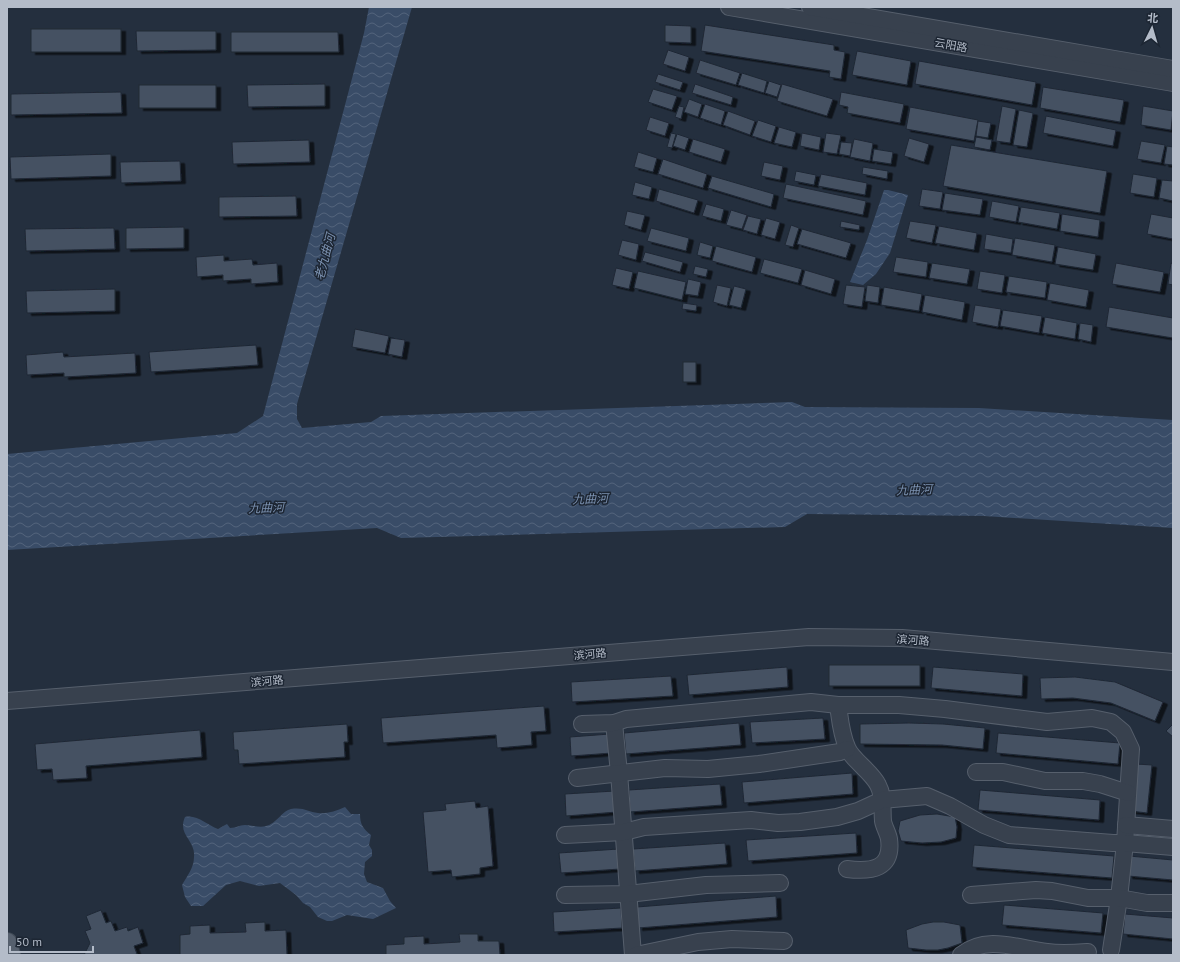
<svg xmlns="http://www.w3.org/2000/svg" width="1180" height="962" font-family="'PT Sans','Noto Sans SC',sans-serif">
	<defs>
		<pattern id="water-waves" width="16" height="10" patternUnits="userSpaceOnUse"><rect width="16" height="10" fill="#394c67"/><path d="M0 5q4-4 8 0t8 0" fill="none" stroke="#53647b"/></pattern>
		<filter id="shadow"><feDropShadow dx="4.5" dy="2.5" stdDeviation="0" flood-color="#0009"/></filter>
	</defs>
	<rect width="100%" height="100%" fill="#242f3e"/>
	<g fill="url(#water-waves)">
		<polygon points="369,7 412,7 297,404 297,419 302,428 371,422 381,416 792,402 805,407 979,408 1173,420 1173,528 984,516 807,514 785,527 401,538 377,528 7,550 7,454 237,433 263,416 364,33"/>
		<polygon points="884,190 888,190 908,195 890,253 876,274 863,285 850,282 867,240"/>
		<path d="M345 807 351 814H360C360 824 363 829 371 835L369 845 372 850V856L365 862 364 874 367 882 383 888 390 901 396 908 373 919 347 915 332 921H327L318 917 310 907 303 903 296 895 280 883 259 886 240 881 226 885 203 906H191L185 897 182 885C187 876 194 868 194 857 196 840 177 835 185 817 197 814 207 825 218 829L227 824 230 828C237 828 239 825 245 825 252 825 259 828 266 826 276 824 283 810 291 809 304 807 308 812 318 813 327 814 336 811 345 807Z"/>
	</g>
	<g fill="#455162" stroke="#1f2835" filter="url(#shadow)">
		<polygon points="665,25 691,26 691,43 665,42"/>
		<polygon points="705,25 834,45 834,50 845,52 841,79 829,77 830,71 701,51"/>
		<rect x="31" y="29" width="90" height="23"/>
		<polygon points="136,31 216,31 216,50 137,51"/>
		<polygon points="231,32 338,32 339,52 231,52"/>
		<polygon points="668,50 689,57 685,71 663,64"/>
		<polygon points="857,51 911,61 907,85 852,75"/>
		<polygon points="700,60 740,73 736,85 696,73"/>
		<polygon points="919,61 1036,82 1032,105 915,84"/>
		<polygon points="742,73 767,81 764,93 738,85"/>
		<polygon points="658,74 683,82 680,90 655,82"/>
		<polygon points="769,81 781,85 777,97 765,93"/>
		<polygon points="325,84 325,106 248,107 247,85"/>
		<polygon points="695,84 733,97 731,105 692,93"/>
		<polygon points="782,84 833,99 827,116 777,101"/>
		<rect x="139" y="85" width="77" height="23"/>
		<polygon points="1043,87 1124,100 1120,122 1040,108"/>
		<polygon points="653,89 677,96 672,110 648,102"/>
		<polygon points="121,92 122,113 11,115 11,94"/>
		<polygon points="841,92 904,104 900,123 847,113 848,107 839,105"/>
		<polygon points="689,99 702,104 698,117 684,112"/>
		<polygon points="705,104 725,111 721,125 700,118"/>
		<polygon points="679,106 684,107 681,119 675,117"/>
		<polygon points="1002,106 1016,109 1010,143 996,141"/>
		<polygon points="1143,106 1173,111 1171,130 1141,125"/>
		<polygon points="910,107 978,120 974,141 906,129"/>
		<polygon points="1019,110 1033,113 1027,147 1013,145"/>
		<polygon points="728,111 755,121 750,135 723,125"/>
		<polygon points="1046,116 1116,130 1113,146 1043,133"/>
		<polygon points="650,117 669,123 665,136 646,130"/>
		<polygon points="758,120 776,126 771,142 752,136"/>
		<polygon points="978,121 991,123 988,138 976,136"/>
		<polygon points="779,127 796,132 792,147 774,143"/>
		<polygon points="671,133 676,134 672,148 667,147"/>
		<polygon points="802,133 821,137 819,150 800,146"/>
		<polygon points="826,133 841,135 837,154 823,152"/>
		<polygon points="677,134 689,138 685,150 673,146"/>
		<polygon points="976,137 992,140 990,150 974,147"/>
		<polygon points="909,138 929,144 924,162 904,156"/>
		<polygon points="693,139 725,149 721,162 689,152"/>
		<polygon points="854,139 873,143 870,161 850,157"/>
		<polygon points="309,140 310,162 233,164 232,142"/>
		<polygon points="1141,141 1165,145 1161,163 1137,159"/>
		<polygon points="841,142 852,143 850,156 839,154"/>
		<polygon points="951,145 1107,171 1100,213 943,186"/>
		<polygon points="1167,146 1173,147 1173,165 1164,164"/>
		<polygon points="874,149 893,152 891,164 872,161"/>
		<polygon points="638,152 657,158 653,172 634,167"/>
		<polygon points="111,154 111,176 11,179 10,157"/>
		<polygon points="663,159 707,174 703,188 658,174"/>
		<polygon points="180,161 181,181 121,183 120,162"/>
		<polygon points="764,162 783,166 780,180 761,176"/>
		<polygon points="863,167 888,171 887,179 862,174"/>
		<polygon points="796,171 816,175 814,185 794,181"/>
		<polygon points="821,174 867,183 865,195 818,186"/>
		<polygon points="1133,174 1157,178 1154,197 1130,193"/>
		<polygon points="712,176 774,194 771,207 708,188"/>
		<polygon points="1162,180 1173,181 1173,201 1159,198"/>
		<polygon points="635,182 652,187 649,199 632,195"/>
		<polygon points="786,184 866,201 863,215 783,198"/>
		<polygon points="659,189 698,200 694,213 656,201"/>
		<polygon points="922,189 943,192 940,209 919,206"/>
		<polygon points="945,193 983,199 980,215 942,210"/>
		<polygon points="296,196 297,216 219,217 219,197"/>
		<polygon points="992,201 1019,206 1016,222 989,217"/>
		<polygon points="706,204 724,209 721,221 702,216"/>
		<polygon points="1021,207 1060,213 1057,229 1018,222"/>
		<polygon points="731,210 747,215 742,229 726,225"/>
		<polygon points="627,211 645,215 641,230 624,225"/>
		<polygon points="1062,214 1100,220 1098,237 1060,231"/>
		<polygon points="1151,214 1173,218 1173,239 1147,234"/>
		<polygon points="748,216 761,219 757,234 743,230"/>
		<polygon points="766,218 780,222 775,239 761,235"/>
		<polygon points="841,221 860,225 859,230 840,227"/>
		<polygon points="910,221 936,225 932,243 906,238"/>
		<polygon points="791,225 799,228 793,247 785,245"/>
		<polygon points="939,226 977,233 974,250 935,243"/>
		<polygon points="184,227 184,248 126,249 126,228"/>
		<polygon points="114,228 115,249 26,251 25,229"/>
		<polygon points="651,228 689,238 686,251 647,241"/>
		<polygon points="802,229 851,243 846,258 797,244"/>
		<polygon points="986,234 1013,239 1011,253 984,249"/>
		<polygon points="1015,238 1055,245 1052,262 1012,255"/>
		<polygon points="622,240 639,244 636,260 618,255"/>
		<polygon points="700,242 713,246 710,258 697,255"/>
		<polygon points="716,246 756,257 752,272 712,261"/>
		<polygon points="1058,247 1096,254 1093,270 1055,264"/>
		<polygon points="645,252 683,262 680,272 642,261"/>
		<polygon points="224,255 224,261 252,259 253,265 277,263 278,282 251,284 251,279 223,281 223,275 197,277 196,257"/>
		<polygon points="896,257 928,262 926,277 893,272"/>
		<polygon points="764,259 802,269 798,283 760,273"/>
		<polygon points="932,263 970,269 967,284 929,278"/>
		<polygon points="1116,263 1164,272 1160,292 1112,284"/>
		<polygon points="1171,263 1173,264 1173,285 1168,284"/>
		<polygon points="695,266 708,269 706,277 693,274"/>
		<polygon points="616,268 633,272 629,289 612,285"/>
		<polygon points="805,270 835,279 831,294 801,285"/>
		<polygon points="638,271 686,282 682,300 634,288"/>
		<polygon points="980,271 1005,275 1002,293 977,289"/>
		<polygon points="1009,276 1047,282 1045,298 1006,292"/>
		<polygon points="688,279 701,282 698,296 685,294"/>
		<polygon points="1050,283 1089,290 1086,307 1047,300"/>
		<polygon points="717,285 731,288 727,306 713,302"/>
		<polygon points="846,285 865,287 862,307 843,304"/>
		<polygon points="867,285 880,287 878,303 865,301"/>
		<polygon points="734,286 746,289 741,308 729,305"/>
		<polygon points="884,287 922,294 919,311 881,305"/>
		<polygon points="115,289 115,311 27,313 26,291"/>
		<polygon points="925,295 965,302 962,320 922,312"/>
		<polygon points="683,303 697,305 696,311 682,309"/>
		<polygon points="975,305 1001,309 998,327 972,322"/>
		<polygon points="1109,307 1173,318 1173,338 1106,327"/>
		<polygon points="1003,310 1042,316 1039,333 1000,326"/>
		<polygon points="1045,317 1077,323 1075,339 1042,333"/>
		<polygon points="1080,323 1093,325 1091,342 1078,339"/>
		<polygon points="355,329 389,336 385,353 352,347"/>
		<polygon points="391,338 405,340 402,357 388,354"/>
		<polygon points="256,345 258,365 151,372 149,352"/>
		<polygon points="63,352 64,357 135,353 136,373 64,377 64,373 27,375 26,355"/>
		<rect x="683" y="362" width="13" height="20"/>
		<rect x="829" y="665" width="91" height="21"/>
		<polygon points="787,667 788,687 689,695 687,675"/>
		<polygon points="933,667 1023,674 1022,696 931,688"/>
		<polygon points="671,676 673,696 572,702 571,682"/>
		<polygon points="1075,677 1115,682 1163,702 1155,721 1111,703 1073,698 1041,699 1040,678"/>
		<polygon points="544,706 546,731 531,732 532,745 497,748 496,735 383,743 381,718"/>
		<polygon points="823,718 825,739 752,743 750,722"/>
		<polygon points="739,723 741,745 626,754 624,733"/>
		<polygon points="909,723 943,724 985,728 983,749 942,745 860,744 860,724"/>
		<polygon points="347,724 348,742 344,742 345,757 239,764 238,750 234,750 233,732"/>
		<polygon points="1173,724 1173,737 1166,731"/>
		<polygon points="200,730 202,757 86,766 87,778 53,780 52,769 37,770 35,744"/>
		<polygon points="998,733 1120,743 1118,764 996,753"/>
		<polygon points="610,734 612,753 571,756 570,737"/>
		<polygon points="1136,764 1152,765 1147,813 1131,811"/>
		<polygon points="852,773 853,794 744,803 742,782"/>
		<polygon points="720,784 722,805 630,812 629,790"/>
		<polygon points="980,790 1100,800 1099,820 978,810"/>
		<polygon points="615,791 617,812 566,816 565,794"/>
		<polygon points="475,801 476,808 488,806 493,866 480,868 480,874 452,877 451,870 428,872 423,812 446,810 445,804"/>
		<polygon points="937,814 955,817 957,827 956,838 941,842 922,843 901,841 898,831 900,821 920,815"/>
		<polygon points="856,833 857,853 748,861 746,840"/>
		<polygon points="725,843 727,864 635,871 633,849"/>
		<polygon points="974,845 1114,856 1112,878 972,867"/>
		<polygon points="619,849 620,869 561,873 559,853"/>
		<polygon points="1129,856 1173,860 1173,880 1128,876"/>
		<polygon points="776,896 777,917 638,928 637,907"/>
		<polygon points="1004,905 1103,913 1101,933 1002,925"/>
		<polygon points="621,908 622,928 554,932 553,912"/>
		<polygon points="101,910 106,923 111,921 115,931 127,927 128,931 138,927 143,943 134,946 137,954 133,955 84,955 90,943 85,931 91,929 86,916"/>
		<polygon points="1125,914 1173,918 1173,939 1123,934"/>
		<polygon points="265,922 265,931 286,930 287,955 180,955 180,935 190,934 190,926 210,925 210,933 246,932 245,923"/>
		<polygon points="933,922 944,922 960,925 962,943 948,948 938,950 926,950 908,948 906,930 922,924"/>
		<polygon points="459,934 478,934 478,941 499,941 500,955 386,955 386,945 404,944 404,937 424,936 424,944 460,942"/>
	</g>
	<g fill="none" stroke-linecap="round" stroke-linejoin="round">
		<defs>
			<g id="minor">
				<polyline points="729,7 1173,83"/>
				<polyline points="810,7 1173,69"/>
				<polyline points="7,701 809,637 902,638 1173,662"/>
				<path d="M838 705C840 719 841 734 847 747 851 759 872 772 878 785 884 796 882 809 883 821 884 827 888 833 889 839 893 869 872 872 847 869"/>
				<polyline points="614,723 619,773 633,955"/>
				<polyline points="582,724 614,723 626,719 811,702 838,705 899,705 945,709 1047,722 1092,718 1111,722 1123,732 1131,749 1125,843 1119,898 1111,950"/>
				<polyline points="976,772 1003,772 1045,781 1083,781 1100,784 1128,793"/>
				<polyline points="577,778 665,768 708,769 759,764 840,752 847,749"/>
				<polyline points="1126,825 1173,829"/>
				<polyline points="565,835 624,832 644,827 751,820 778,823 800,822 837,817 858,811 882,800 927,796 950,806 984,825 1009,835 1113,843 1125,843 1173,847"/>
				<polyline points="565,895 628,894 706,885 780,883"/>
				<polyline points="971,895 1036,890 1052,891 1088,898 1119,898 1147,903 1173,903"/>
				<polyline points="636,955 698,942 732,939 784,941"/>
				<path d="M961 955C987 934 1019 949 1047 952 1061 954 1074 953 1088 952"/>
			</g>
			<polyline id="major" points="7,943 10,955"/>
		</defs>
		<use href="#minor" stroke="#565f6c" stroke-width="18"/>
		<use href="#major" stroke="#414a57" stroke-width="22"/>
		<use href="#minor" stroke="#38414e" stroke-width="16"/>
		<use href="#major" stroke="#56606e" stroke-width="20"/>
	</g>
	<g text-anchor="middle" stroke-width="3" stroke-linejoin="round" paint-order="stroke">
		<g font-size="11" fill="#b4bcc9" stroke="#1d2633">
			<text transform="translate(951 45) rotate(10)" y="4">云阳路</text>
			<text transform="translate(913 640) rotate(4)" y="4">滨河路</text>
			<text transform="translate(590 654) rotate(-5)" y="4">滨河路</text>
			<text transform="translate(267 681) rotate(-5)" y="4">滨河路</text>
		</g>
		<g font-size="12" font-style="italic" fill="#7c92b1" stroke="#1d2633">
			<text transform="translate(325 257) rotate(-75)" y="4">老九曲河</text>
			<text transform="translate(914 490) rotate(-2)" y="4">九曲河</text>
			<text transform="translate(590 499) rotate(-2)" y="4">九曲河</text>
			<text transform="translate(266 508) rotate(-2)" y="4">九曲河</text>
		</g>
	</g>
	<rect width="1180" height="962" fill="none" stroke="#b4bcc9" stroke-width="16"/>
	<g transform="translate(1152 28) rotate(5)" stroke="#1d2633" stroke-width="3" paint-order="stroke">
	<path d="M0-3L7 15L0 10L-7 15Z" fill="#b4bcc9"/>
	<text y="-6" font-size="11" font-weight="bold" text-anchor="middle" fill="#b4bcc9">北</text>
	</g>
	<path d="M10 946v6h83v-6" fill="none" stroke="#b4bcc9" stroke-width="2"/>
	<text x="16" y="946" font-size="12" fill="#b4bcc9" stroke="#1d2633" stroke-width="3" paint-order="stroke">50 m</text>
</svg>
